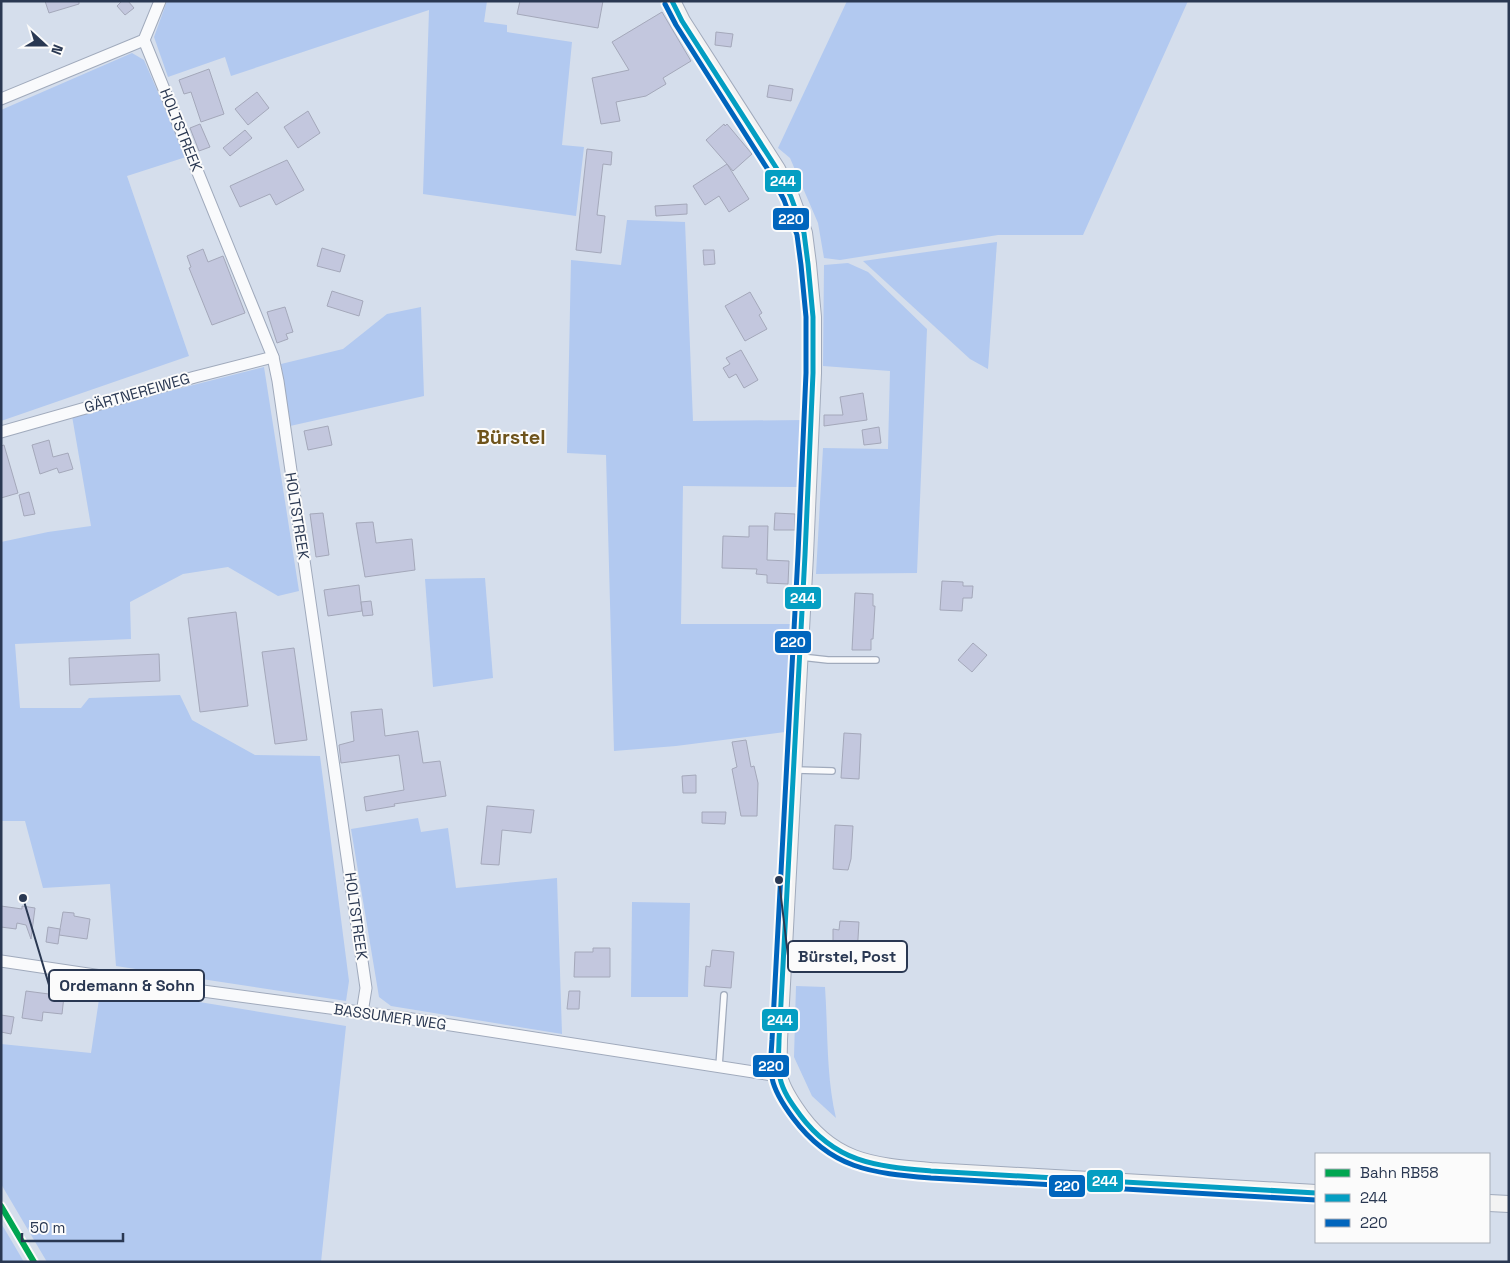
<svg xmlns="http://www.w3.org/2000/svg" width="1510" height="1263" font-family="'Space Grotesk',sans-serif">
	<rect width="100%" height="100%" fill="#d5deec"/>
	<g fill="#b2c9f0">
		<polygon points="167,1 487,1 484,22 507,25 507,32 572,42 562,145 584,147 576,216 423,194 429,10 231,76 225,57 168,77 154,37"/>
		<polygon points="847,1 1188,1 1083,235 998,235 840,260 824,258 818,223 790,158 778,148"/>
		<polygon points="132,53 144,60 186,157 127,176 189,356 1,421 1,110"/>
		<polygon points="627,220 685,222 693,421 805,420 799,487 683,486 681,624 790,624 785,732 676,746 614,751 606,455 567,453 571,260 621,265"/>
		<polygon points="997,242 988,369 970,359 863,261"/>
		<polygon points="848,263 868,272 927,329 917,573 816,574 823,448 888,449 890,371 823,366 824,265"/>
		<polygon points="421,307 424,396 290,426 281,364 343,349 387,314"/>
		<polygon points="264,367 299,591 278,596 228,567 183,574 130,602 131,639 15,644 20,708 81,708 89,698 180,695 192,720 255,755 320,756 349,981 346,1001 116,966 110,884 43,888 25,821 1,821 1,542 48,532 91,526 72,416"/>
		<polygon points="485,578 493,678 433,687 425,579"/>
		<polygon points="418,818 421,832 448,828 456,888 557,878 562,1034 391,1006 379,997 351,829"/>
		<polygon points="632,902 690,903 688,997 631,997"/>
		<polygon points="101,986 346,1026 321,1262 47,1262 1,1184 1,1044 91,1053"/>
		<path d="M796 986 825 987C828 1030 826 1076 836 1118L812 1096 794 1057Z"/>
		<polygon points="1,1223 24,1262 1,1262"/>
	</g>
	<g fill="#c3c7de" stroke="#a4a8ba">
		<polygon points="45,1 79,1 79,4 49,13"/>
		<polygon points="122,1 128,1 134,8 125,15 117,6"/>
		<polygon points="520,1 603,1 598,28 517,14"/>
		<polygon points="662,12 691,61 663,78 666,84 646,96 616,102 620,121 601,124 592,78 629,70 612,42"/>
		<polygon points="716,32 733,34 731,47 715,45"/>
		<polygon points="209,69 224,114 201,122 191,92 184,94 179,80"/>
		<polygon points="769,85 793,89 791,101 767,97"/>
		<polygon points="257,92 269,108 248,125 235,109"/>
		<polygon points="308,111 320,133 298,148 284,127"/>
		<polygon points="200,124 210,147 199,151 190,128"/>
		<polygon points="724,124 725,126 727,124 752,154 733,171 727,164 749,199 729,212 719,196 705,205 693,186 727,164 706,140"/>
		<polygon points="245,130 252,138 230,156 223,148"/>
		<polygon points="587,149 612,152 611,165 603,164 597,215 605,216 601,253 576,250"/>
		<polygon points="287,160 304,190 276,205 270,194 240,207 230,186"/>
		<polygon points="687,204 687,214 656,216 655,206"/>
		<polygon points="322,248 345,255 340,272 317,266"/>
		<polygon points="203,249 208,262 223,256 245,313 212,325 189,268 191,267 187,256"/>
		<polygon points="703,250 714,250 715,264 704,265"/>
		<polygon points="332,291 363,301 359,316 327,306"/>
		<polygon points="750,292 762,313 759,315 767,329 745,341 725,306"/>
		<polygon points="285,307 293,332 286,334 288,339 277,343 267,312"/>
		<polygon points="741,350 758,380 744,388 736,374 729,378 723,368 730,364 726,358"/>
		<polygon points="863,393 867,420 824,426 824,415 843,415 840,397"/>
		<polygon points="328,426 332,445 308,450 304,431"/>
		<polygon points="879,427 881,443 864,445 862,430"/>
		<polygon points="49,440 53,457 68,453 73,469 59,473 57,468 40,474 32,445"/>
		<polygon points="4,445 18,493 1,498 1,446"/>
		<polygon points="29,492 35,514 24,516 19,495"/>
		<polygon points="323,513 329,555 316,557 310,514"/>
		<polygon points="775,513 795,514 795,530 774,530"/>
		<polygon points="373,522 376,543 412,539 415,570 365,577 356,523"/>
		<polygon points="749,526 768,526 767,560 789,561 788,584 767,583 767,575 756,574 757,569 722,568 723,536 749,537"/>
		<polygon points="942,581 963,582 963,586 973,586 972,598 963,598 962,611 940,610"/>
		<polygon points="359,585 362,611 328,616 324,590"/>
		<polygon points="855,593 873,594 873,606 875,606 873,639 871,639 871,650 852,650"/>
		<polygon points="371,601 373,615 363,616 361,602"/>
		<polygon points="236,612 248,706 200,712 188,618"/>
		<polygon points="973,643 987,655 972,672 958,660"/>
		<polygon points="294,648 307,740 275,744 262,652"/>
		<polygon points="159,654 160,681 70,685 69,658"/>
		<polygon points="382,709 385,736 418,731 423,763 440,761 446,796 394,804 395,806 366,811 364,797 404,790 399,755 341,763 339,745 354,741 351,712"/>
		<polygon points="844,733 861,734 859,779 841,778"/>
		<polygon points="746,740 751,767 754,766 758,783 757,816 741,816 732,769 737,767 732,742"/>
		<polygon points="696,775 696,793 683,793 682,776"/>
		<polygon points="487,806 534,810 531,833 502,830 499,865 481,864"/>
		<polygon points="702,812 726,812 725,824 702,823"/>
		<polygon points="835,825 853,826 851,859 848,870 833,869"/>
		<polygon points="1,906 22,909 22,906 35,908 31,939 26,925 17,923 16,929 1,927"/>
		<polygon points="63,912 74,913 74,916 90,919 87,939 59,935"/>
		<polygon points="840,921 859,922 857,955 838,954 838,946 833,945 833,929 839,930"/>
		<polygon points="48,927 60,929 58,944 46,942"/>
		<polygon points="593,948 610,948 610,977 574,977 575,952 593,952"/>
		<polygon points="712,950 734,952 731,988 704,986 706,966 710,967"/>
		<polygon points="26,991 64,996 62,1014 43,1012 42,1021 22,1018"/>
		<polygon points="569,991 580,991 579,1009 567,1009"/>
		<polygon points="1,1015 14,1017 11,1034 1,1032"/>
	</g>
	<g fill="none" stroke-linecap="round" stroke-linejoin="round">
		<defs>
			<g id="lane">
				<polyline points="801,657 828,660 876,660"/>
				<polyline points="796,770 832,771"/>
				<polyline points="719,1066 724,995"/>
			</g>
			<g id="street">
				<polyline points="144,40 273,357 278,381 366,988 362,1013"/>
				<polyline points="1,99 144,40 160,1"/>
				<polyline points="1,432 195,377 273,357"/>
				<polyline points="1,961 195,990 412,1019 779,1076"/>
			</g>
			<g id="secondary">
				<path d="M672 1 682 21 777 169 791 197 804 233 808 264 813 317V373L805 555 779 1040C779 1051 778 1063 779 1074 780 1085 789 1099 795 1108 831 1163 871 1166 931 1171L1316 1193"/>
				<polyline points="1489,1203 1509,1204"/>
			</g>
		</defs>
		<use href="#lane" stroke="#a0aabc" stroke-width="8"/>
		<use href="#street" stroke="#a0aabc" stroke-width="13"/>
		<use href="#secondary" stroke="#a0aabc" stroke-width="18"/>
		<use href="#lane" stroke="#f9fafc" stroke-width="5.5"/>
		<use href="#street" stroke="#f9fafc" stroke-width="11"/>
		<use href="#secondary" stroke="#f3f3f3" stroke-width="16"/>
		<defs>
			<path id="bus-1" d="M672 1 682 21 777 169 791 197 804 233 808 264 813 317V373L805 555 779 1040C779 1052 777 1066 780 1078 783 1092 792 1104 800 1115 836 1163 875 1166 931 1171L1316 1193"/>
			<path id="bus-2" d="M665 4 676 25 770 173 784 200 797 235 801 265 806 317V373L798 555 772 1040C771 1052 770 1066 772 1078 775 1093 784 1106 793 1118 831 1169 871 1173 931 1178L1316 1200"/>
		</defs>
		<use href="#bus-1" stroke="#fbfbfb" stroke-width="9"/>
		<use href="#bus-2" stroke="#fbfbfb" stroke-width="9"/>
		<use href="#bus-1" stroke="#049ec2" stroke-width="5"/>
		<use href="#bus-2" stroke="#0065bd" stroke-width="5"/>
		<defs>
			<polyline id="rail-1" points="1,1206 34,1262"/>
		</defs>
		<use href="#rail-1" stroke="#fbfbfb" stroke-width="10"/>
		<use href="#rail-1" stroke="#00a651" stroke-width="6"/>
	</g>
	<g text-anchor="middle" stroke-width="4" stroke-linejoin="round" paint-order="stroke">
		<g font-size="15" fill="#2a3852" stroke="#fbfbfb">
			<text transform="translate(181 130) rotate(68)" y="5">HOLTSTREEK</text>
			<text transform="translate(137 393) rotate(-16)" y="5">GÄRTNEREIWEG</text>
			<text transform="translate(297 516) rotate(81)" y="5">HOLTSTREEK</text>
			<text transform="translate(356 916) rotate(82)" y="5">HOLTSTREEK</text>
			<text transform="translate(390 1017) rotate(8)" y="5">BASSUMER WEG</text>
		</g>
		<g font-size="20" font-weight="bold" fill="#6e531b" stroke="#fbfbfb">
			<text x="511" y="444">Bürstel</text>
		</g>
	</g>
	<path fill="none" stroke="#2a3852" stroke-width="2" d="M779 880L788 956M23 898L49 985"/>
	<g fill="#2a3852" stroke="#fbfbfb" stroke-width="2">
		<circle cx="779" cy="880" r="5"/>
		<circle cx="23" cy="898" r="5"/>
	</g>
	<g fill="#fbfbfb" stroke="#2a3852" stroke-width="2">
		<rect x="788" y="941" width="119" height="31" rx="5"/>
		<rect x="49" y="970" width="155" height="31" rx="5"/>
	</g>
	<g font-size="16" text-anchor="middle" font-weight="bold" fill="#2a3852">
		<text x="847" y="962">Bürstel, Post</text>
		<text x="127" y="991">Ordemann &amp; Sohn</text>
	</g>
	<g stroke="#fbfbfb" stroke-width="2">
		<rect x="764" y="169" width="38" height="24" rx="5" fill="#049ec2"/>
		<rect x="772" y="207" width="38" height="24" rx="5" fill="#0065bd"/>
		<rect x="784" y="586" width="38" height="24" rx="5" fill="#049ec2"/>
		<rect x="774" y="630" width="38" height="24" rx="5" fill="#0065bd"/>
		<rect x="761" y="1008" width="38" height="24" rx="5" fill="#049ec2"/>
		<rect x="752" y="1054" width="38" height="24" rx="5" fill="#0065bd"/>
		<rect x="1086" y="1169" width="38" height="24" rx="5" fill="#049ec2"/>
		<rect x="1048" y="1174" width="38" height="24" rx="5" fill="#0065bd"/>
	</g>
	<g font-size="14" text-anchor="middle" font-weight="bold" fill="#fff">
		<text x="783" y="186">244</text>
		<text x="791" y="224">220</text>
		<text x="803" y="603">244</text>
		<text x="793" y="647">220</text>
		<text x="780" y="1025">244</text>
		<text x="771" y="1071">220</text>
		<text x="1105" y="1186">244</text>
		<text x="1067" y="1191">220</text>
	</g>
	<rect width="1510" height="1263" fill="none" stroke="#2a3852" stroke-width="5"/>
	<rect x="1315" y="1153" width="175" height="90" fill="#fbfbfb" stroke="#a7adb7"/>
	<rect x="1325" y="1169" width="25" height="8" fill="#00a651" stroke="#a7adb7"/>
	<text x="1360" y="1178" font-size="15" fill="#2a3852">Bahn RB58</text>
	<rect x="1325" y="1194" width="25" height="8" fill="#049ec2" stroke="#a7adb7"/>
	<text x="1360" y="1203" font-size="15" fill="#2a3852">244</text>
	<rect x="1325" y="1219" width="25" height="8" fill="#0065bd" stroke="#a7adb7"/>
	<text x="1360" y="1228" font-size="15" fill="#2a3852">220</text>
	<g transform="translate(45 45) rotate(111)" stroke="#fbfbfb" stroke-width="4" paint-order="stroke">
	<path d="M0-4L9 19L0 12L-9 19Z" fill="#2a3852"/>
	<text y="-8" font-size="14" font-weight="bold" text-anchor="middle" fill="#2a3852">N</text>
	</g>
	<path d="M22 1233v8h101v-8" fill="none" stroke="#2a3852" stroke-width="2.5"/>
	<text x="30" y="1233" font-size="15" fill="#2a3852" stroke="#fbfbfb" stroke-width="4" paint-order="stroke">50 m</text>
</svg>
